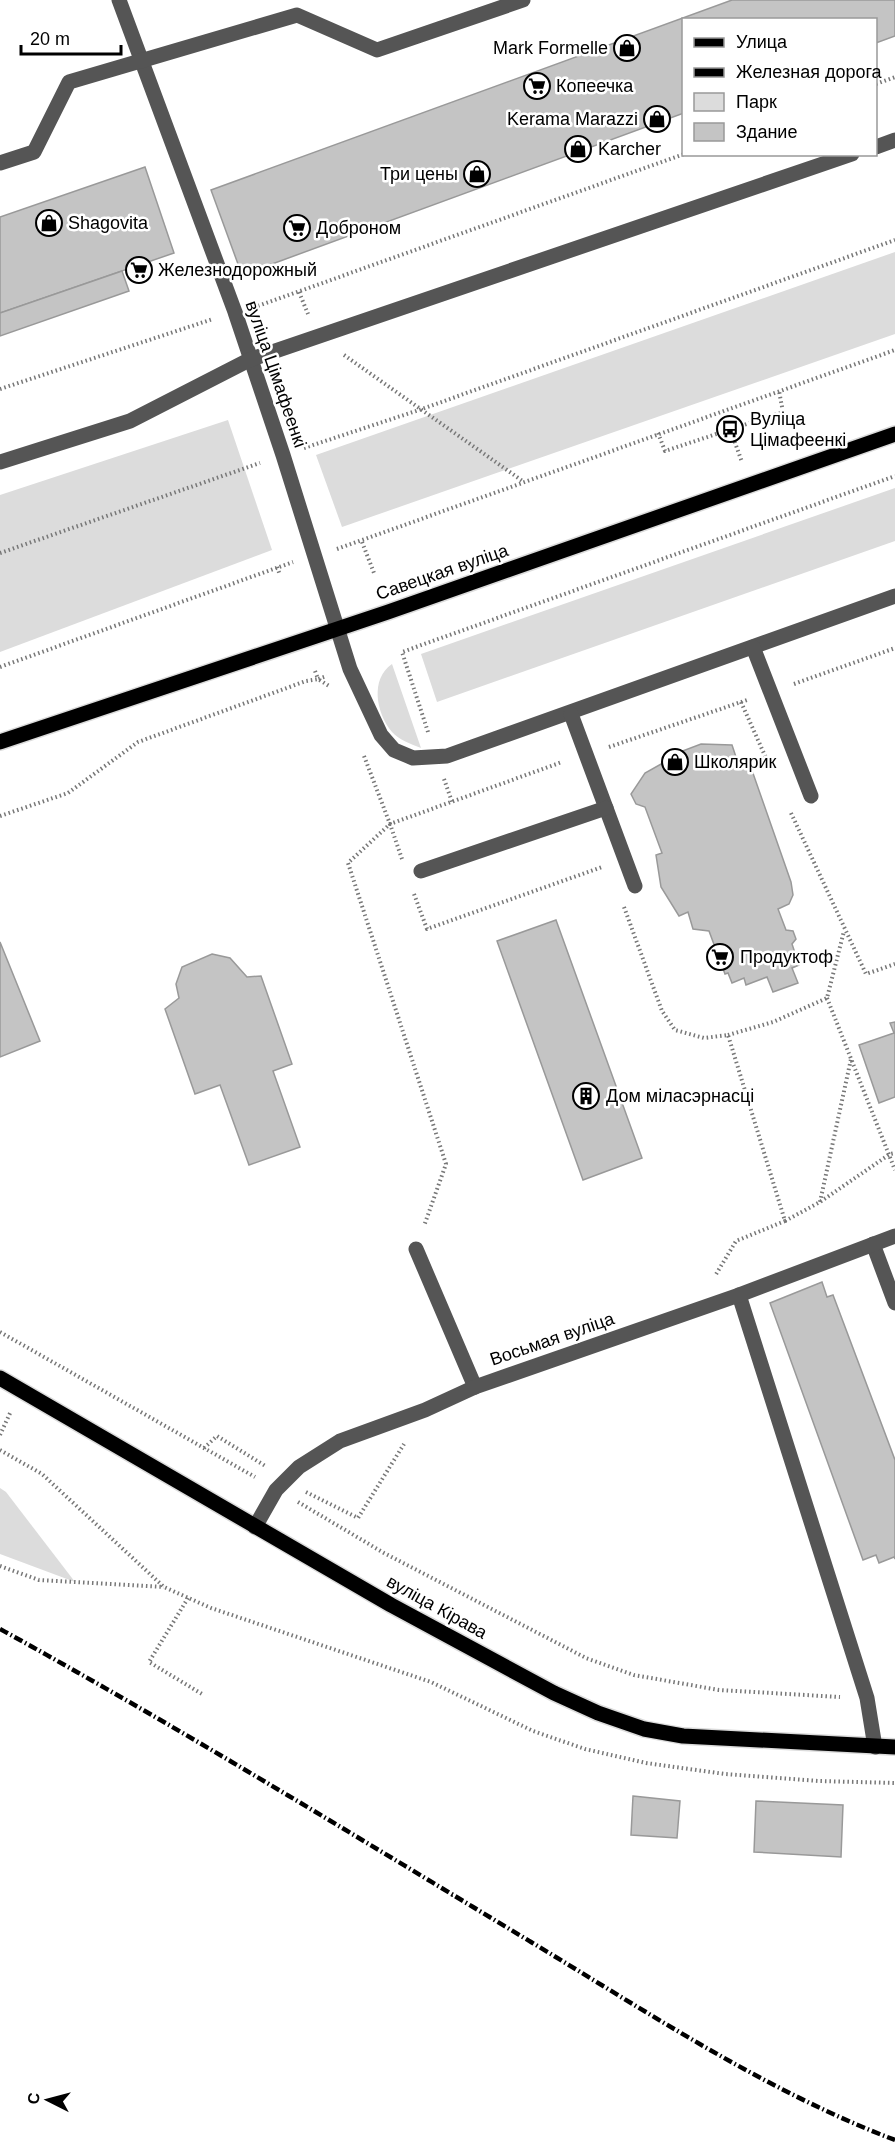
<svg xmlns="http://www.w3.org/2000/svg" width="895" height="2148" font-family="Helvetica,sans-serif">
	<rect width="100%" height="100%" fill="#fff"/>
	<g fill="#dcdcdc">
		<polygon points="895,252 895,334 342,527 316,455"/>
		<polygon points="228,420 272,550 0,652 0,495"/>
		<polygon points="895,488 895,541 437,702 421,654"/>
		<path d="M392 664 421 748C411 744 399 740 392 732 376 713 370 679 392 664Z"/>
		<polygon points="0,1488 6,1492 75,1582 0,1554"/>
	</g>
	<g fill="#c4c4c4" stroke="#999" stroke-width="1.5">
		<polygon points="732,0 895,0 895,36 876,43 876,20 684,20 684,113 242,275 211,190"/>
		<polygon points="145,167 174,253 0,313 0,217"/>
		<polygon points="122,271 129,291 0,336 0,313"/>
		<polygon points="701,744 732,745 738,763 748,759 791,882 793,895 789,904 778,909 786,930 793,931 796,939 792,944 799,965 792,968 798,983 773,992 767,977 746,985 744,978 732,983 728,973 725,974 709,931 693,929 688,912 679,916 661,887 656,855 662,853 645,807 636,804 631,794 645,773 663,763 664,758"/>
		<polygon points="556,920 642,1158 583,1180 497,941"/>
		<polygon points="0,942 40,1041 0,1057"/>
		<polygon points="212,954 230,958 247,977 261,976 292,1064 273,1071 300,1147 249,1165 220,1085 195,1094 165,1009 179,998 176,984 182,967"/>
		<polygon points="895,1022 895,1097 879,1103 859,1045 894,1033 890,1023"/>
		<polygon points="822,1282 827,1297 833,1295 895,1460 895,1559 894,1557 879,1563 876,1555 863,1560 770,1303"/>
		<polygon points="633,1796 680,1801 677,1838 631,1835"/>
		<polygon points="756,1801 843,1805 841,1857 754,1852"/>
	</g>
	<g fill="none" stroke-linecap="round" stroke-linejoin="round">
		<defs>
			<g id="major">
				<polyline points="0,742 388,612 895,434"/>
				<polyline points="0,1378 391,1605 554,1693 598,1713 644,1729 683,1736 895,1747"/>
			</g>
		</defs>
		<use href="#major" stroke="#dbdbdb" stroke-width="18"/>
		<g stroke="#777" stroke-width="4" stroke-dasharray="1.5 3" stroke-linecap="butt">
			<polyline points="876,84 895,77"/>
			<polyline points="299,292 308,314"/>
			<polyline points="258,306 684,154"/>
			<polyline points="344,355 524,482"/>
			<polyline points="0,389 213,319"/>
			<polyline points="730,429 742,462"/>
			<polyline points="658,433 665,451 783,412 779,391"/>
			<polyline points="304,448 419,410 895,240"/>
			<polyline points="362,542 374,573"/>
			<polyline points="337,549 895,350"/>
			<polyline points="0,553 260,463"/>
			<polyline points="277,567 280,575"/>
			<polyline points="0,667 293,562"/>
			<polyline points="315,671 318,679 327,676"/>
			<polyline points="794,684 895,648"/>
			<polyline points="741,702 770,767"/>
			<polyline points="428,732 402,652 895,476"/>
			<polyline points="609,747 747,700"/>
			<polyline points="364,756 390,824 562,762"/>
			<polyline points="444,779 452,802"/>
			<polyline points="791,813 866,974 895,964"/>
			<polyline points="0,816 68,793 138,742 306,681 318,679 329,686"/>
			<polyline points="402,859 390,824 348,863 446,1164 424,1226"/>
			<polyline points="414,894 427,929 602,867"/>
			<polyline points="624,907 662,1011 675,1030 704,1038 728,1035 785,1221 736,1241 715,1276"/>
			<polyline points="827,998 895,1170"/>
			<polyline points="728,1035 773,1022 827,998 844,931"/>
			<polyline points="820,1202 851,1059"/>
			<polyline points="785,1221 820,1202 890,1154 895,1153"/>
			<polyline points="0,1332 255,1477"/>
			<polyline points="0,1435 11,1411"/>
			<polyline points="204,1448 217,1436 267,1467"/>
			<polyline points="0,1450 42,1474 164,1587 211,1608 431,1682 533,1731 585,1749 646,1763 725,1774 819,1781 895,1783"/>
			<polyline points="306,1492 358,1518 404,1444"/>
			<polyline points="298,1502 384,1553 586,1658 634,1675 719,1690 840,1697"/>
			<polyline points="0,1566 39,1580 164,1587"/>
			<polyline points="188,1598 149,1662 202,1694"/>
		</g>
		<g stroke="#555" stroke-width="15">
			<polyline points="119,0 235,312 283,455 350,669 381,735 394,750 413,758 447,756 895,596"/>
			<polyline points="876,147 895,140"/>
			<polyline points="0,163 34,152 69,82 297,15 377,50 523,0"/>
			<polyline points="0,462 130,421 249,360 852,154"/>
			<polyline points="753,647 811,796"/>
			<polyline points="571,714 635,886"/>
			<polyline points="421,871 606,808"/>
			<polyline points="873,1244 895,1303"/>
			<polyline points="416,1249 475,1387"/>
			<polyline points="739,1295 867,1698 875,1747"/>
			<polyline points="255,1527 276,1490 299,1467 340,1441 425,1410 475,1387 739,1295 895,1236"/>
		</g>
		<use href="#major" stroke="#000" stroke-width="15"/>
		<path stroke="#000" stroke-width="4.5" stroke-dasharray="9 3 1.5 3" stroke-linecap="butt" d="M0 1629C180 1728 355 1836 531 1942 649 2013 766 2091 895 2140"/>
	</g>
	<defs>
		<symbol id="shop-ring" viewBox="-11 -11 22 22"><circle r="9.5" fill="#fff" stroke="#000" stroke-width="1.5"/><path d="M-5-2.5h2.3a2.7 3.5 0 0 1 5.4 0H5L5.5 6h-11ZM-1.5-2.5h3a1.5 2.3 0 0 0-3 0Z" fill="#000"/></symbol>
		<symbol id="supermarket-ring" viewBox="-11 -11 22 22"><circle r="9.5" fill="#fff" stroke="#000" stroke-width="1.5"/><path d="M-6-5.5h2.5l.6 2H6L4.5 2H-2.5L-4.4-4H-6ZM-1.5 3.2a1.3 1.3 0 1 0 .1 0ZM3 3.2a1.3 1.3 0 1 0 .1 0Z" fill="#000"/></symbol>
		<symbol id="bus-ring" viewBox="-11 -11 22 22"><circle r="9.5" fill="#fff" stroke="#000" stroke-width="1.5"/><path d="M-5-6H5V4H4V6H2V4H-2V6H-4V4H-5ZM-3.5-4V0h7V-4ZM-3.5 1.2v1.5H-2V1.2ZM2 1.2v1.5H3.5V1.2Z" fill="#000"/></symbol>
		<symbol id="building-ring" viewBox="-11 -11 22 22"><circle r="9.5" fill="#fff" stroke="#000" stroke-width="1.5"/><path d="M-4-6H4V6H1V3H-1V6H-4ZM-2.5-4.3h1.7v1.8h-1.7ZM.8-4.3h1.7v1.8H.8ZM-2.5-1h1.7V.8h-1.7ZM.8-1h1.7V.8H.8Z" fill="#000"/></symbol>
	</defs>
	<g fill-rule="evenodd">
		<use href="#shop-ring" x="612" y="33" width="30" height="30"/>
		<use href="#supermarket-ring" x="522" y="71" width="30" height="30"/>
		<use href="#shop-ring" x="642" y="104" width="30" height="30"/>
		<use href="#shop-ring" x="563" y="134" width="30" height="30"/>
		<use href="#shop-ring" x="462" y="159" width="30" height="30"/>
		<use href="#shop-ring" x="34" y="208" width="30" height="30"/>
		<use href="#supermarket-ring" x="282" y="213" width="30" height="30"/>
		<use href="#supermarket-ring" x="124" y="255" width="30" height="30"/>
		<use href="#bus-ring" x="715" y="414" width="30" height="30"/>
		<use href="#shop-ring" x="660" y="747" width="30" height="30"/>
		<use href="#supermarket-ring" x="705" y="942" width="30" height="30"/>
		<use href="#building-ring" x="571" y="1081" width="30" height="30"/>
	</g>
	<g text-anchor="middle" stroke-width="5" stroke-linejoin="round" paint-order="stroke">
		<g font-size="18" fill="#000" stroke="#fff" text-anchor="start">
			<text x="608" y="54" text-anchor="end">Mark Formelle</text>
			<text x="556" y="92">Копеечка</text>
			<text x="638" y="125" text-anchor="end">Kerama Marazzi</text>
			<text x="598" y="155">Karcher</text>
			<text x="458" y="180" text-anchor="end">Три цены</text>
			<text x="68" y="229">Shagovita</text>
			<text x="316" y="234">Доброном</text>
			<text x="158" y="276">Железнодорожный</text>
			<text x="750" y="425">Вуліца<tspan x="750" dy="21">Цімафеенкі</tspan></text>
			<text x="694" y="768">Школярик</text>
			<text x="740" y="963">Продуктоф</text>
			<text x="606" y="1102">Дом міласэрнасці</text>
		</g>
		<g font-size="18" fill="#000" stroke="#fff">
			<text transform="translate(276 374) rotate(71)" y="6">вуліца Цімафеенкі</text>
			<text transform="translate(442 572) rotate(-19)" y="6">Савецкая вуліца</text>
			<text transform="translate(552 1339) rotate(-19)" y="6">Восьмая вуліца</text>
			<text transform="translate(437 1607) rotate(29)" y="6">вуліца Кірава</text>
		</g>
	</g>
	<rect x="682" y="18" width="195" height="138" fill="#ffffff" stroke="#999999" stroke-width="1.5"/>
	<rect x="694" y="38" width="30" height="9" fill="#000000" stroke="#999999" stroke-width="1.5"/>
	<text x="736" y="48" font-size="18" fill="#000000">Улица</text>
	<rect x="694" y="68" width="30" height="9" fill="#000000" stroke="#999999" stroke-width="1.5"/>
	<text x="736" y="78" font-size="18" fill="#000000">Железная дорога</text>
	<rect x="694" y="93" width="30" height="18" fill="#dcdcdc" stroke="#999999" stroke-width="1.5"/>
	<text x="736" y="108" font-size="18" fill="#000000">Парк</text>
	<rect x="694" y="123" width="30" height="18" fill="#c4c4c4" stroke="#999999" stroke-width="1.5"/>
	<text x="736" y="138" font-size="18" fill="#000000">Здание</text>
	<g transform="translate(48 2100) rotate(276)" stroke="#ffffff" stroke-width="4.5" paint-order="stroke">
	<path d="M0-4.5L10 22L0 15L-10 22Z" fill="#000000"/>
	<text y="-9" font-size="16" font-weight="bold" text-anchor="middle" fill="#000000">С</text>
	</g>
	<path d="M21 45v9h100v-9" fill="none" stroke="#000000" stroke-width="3"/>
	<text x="30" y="45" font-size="18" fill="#000000" stroke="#ffffff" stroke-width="4.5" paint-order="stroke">20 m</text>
</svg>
